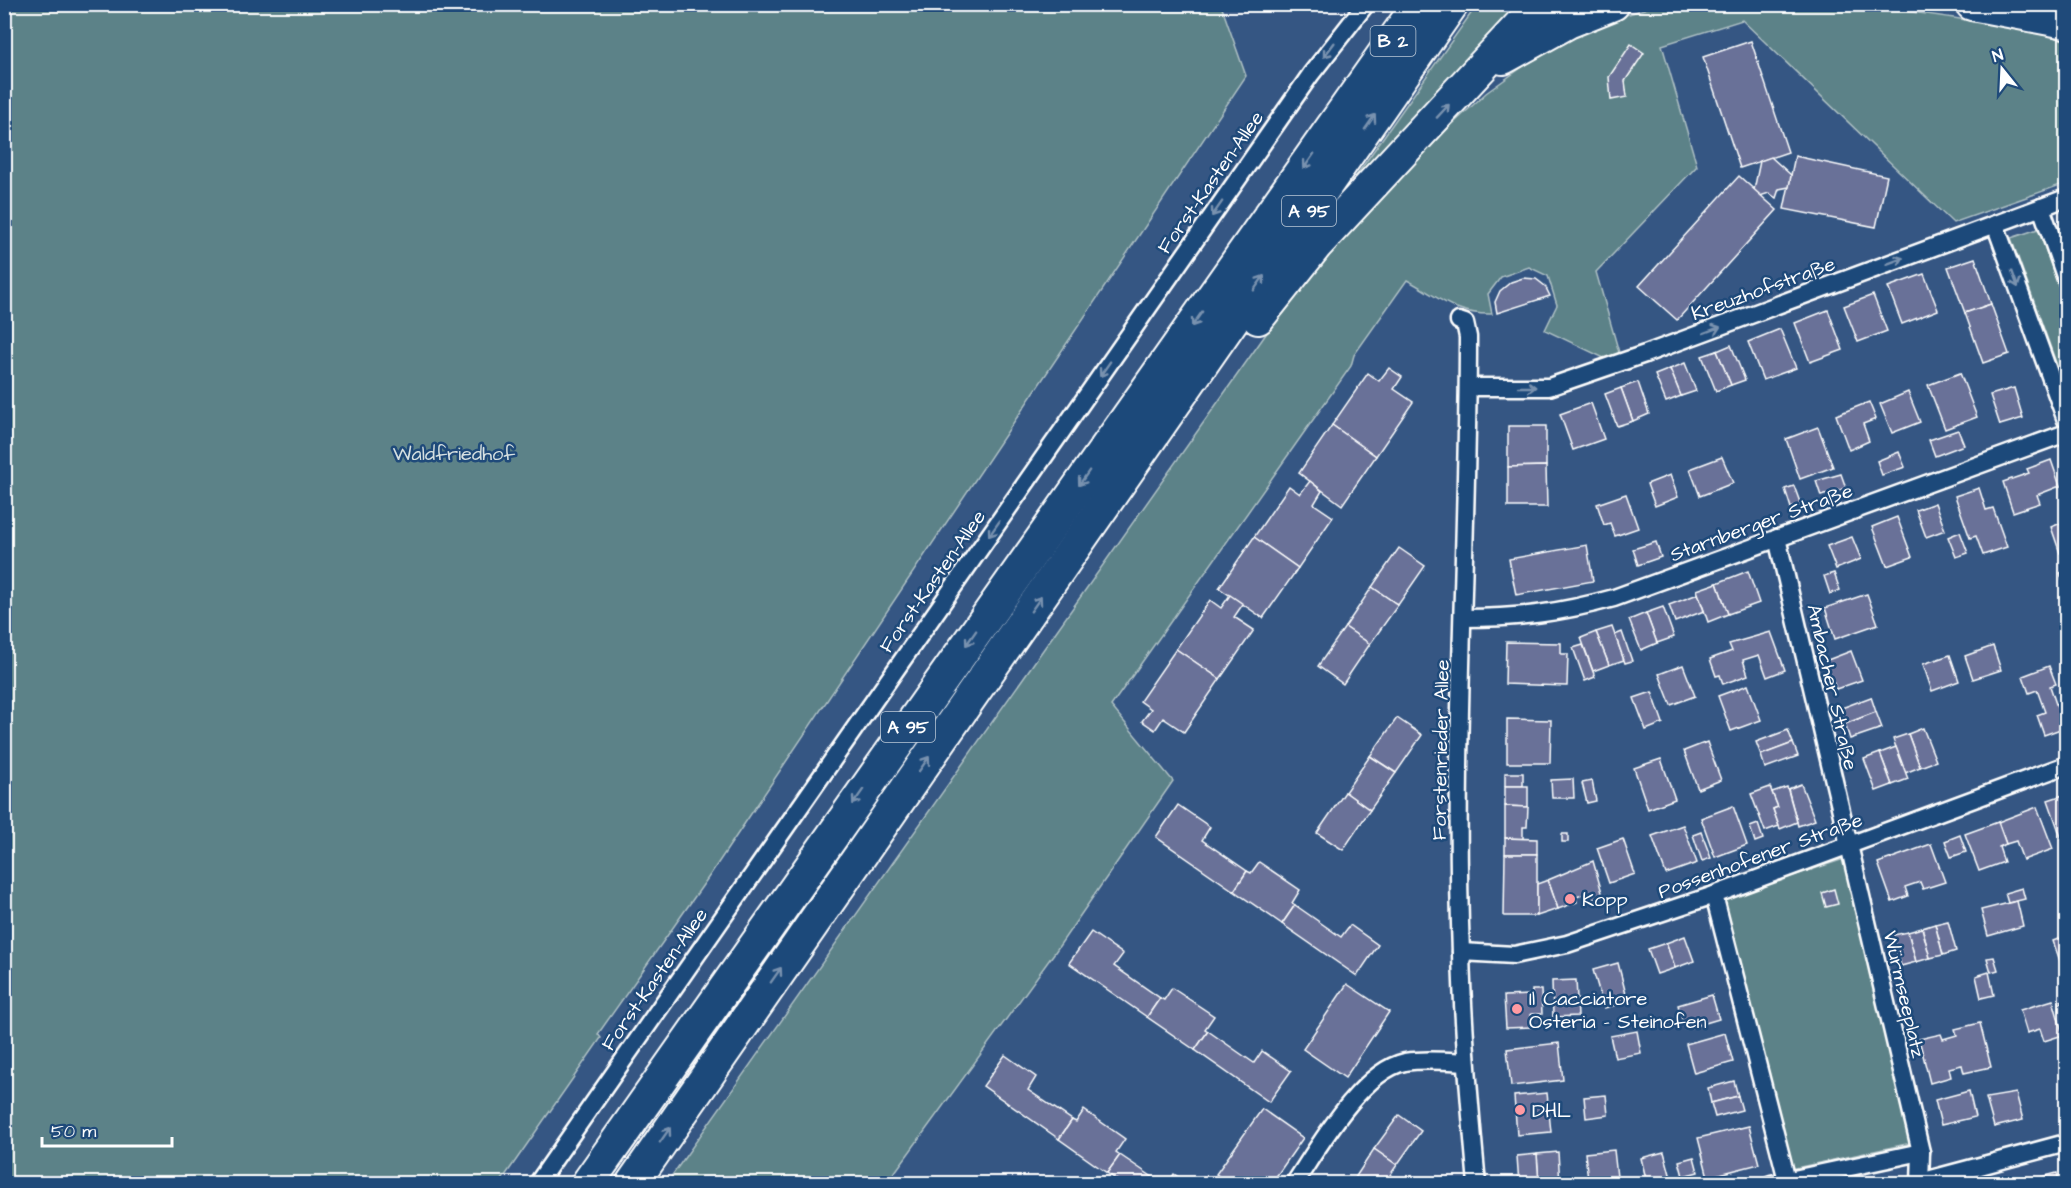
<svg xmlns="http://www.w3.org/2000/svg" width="2071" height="1188" font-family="'Architects Daughter',sans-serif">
	<rect width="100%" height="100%" fill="#355683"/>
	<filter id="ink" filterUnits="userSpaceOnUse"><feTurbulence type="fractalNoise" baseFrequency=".0167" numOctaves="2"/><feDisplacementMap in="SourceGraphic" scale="12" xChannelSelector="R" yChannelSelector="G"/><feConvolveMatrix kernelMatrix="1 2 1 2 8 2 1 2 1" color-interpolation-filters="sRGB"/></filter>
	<g filter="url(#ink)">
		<g fill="#5c8288" stroke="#aec0c4" stroke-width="1.5">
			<polygon points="5,4 1221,5 1246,76 710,875 598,1034 601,1038 500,1183 5,1183"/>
			<polygon points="1477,5 1528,5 1357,184 1353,180"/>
			<path d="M1656 5C1712 5 1769 2 1826 5 1907 8 1988 22 2066 40V183L1953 223 1742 20 1662 45 1697 166 1596 272 1620 356 1608 360 1545 330 1557 305 1548 276 1529 267 1501 277 1488 294 1492 314C1454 315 1438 296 1407 280L1354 355 1351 366 1111 706 1173 781 1055 952 887 1183 666 1184 1295 293 1428 147 1486 93 1546 50 1593 26Z"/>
			<polygon points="2038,229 2066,307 2066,390 2011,238"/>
			<polygon points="1844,859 1911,1143 1791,1169 1723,899"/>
		</g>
		<g fill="#697198" stroke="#fff" stroke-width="1.5">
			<polygon points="1751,41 1788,152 1740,168 1703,57"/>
			<polygon points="1631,44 1644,53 1625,81 1627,97 1611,100 1609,77"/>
			<polygon points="1795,156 1887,176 1876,227 1784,209"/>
			<polygon points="1771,157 1791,175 1789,187 1779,189 1776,198 1769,193 1760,196 1754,190 1760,161"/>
			<polygon points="1739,176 1777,210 1677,320 1639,286"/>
			<polygon points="1975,258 1991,304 1965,313 1948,267"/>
			<polygon points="1924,274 1938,310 1902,324 1888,287"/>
			<polygon points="1523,278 1536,279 1545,286 1550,296 1497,313 1495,302 1500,291 1511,282"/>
			<polygon points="1873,295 1887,331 1858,342 1844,306"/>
			<polygon points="1991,304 2009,354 1983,363 1965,313"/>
			<polygon points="1828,310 1843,350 1810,362 1795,323"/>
			<polygon points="1780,329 1796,368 1763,380 1748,342"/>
			<polygon points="1731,345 1745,380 1731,385 1717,351"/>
			<polygon points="1717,351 1731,385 1716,391 1702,356"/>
			<polygon points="1685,363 1696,391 1681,396 1670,369"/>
			<polygon points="1389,368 1402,377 1394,389 1413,402 1376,456 1332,425 1368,373 1379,381"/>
			<polygon points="1670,369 1681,396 1666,402 1655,375"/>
			<polygon points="1960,373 1977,417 1945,429 1928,385"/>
			<polygon points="1638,382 1649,414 1633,421 1621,388"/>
			<polygon points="1621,388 1633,421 1617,426 1605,394"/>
			<polygon points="2014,388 2023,418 2000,425 1990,395"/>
			<polygon points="1908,392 1920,422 1892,433 1880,404"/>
			<polygon points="1869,402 1876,419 1863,424 1869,441 1849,450 1836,415"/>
			<polygon points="1591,403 1604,439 1573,450 1560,414"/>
			<polygon points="1332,425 1376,456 1342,505 1299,473"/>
			<polygon points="1508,426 1546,426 1546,466 1508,467"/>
			<polygon points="1818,427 1833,467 1800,479 1786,439"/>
			<polygon points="1958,430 1964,445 1935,456 1929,440"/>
			<polygon points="1899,452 1905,467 1882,475 1877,461"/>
			<polygon points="1722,457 1733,483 1700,496 1690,469"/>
			<polygon points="2051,460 2060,486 2037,495 2040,503 2013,512 2003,482 2029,473 2027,469"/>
			<polygon points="1546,466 1547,507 1508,507 1508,467"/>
			<polygon points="1841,474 1846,488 1821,496 1816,481"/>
			<polygon points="1670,475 1678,497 1655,506 1647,484"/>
			<polygon points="1310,481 1322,491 1314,504 1333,517 1298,568 1254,537 1289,486 1300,494"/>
			<polygon points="1794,486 1801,505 1791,508 1785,489"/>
			<polygon points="1979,488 1986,510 1993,508 2007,547 1983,555 1976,536 1970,538 1955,496"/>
			<polygon points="1626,494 1638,528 1615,536 1610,523 1604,525 1597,504"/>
			<polygon points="1935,503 1945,530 1926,537 1916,510"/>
			<polygon points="1897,517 1912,557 1887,566 1872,527"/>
			<polygon points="2066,521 2066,551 2060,553 2051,527"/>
			<polygon points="1960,532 1968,553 1956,557 1948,537"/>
			<polygon points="1254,537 1298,568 1263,618 1219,588"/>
			<polygon points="1852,537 1861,559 1836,569 1827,546"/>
			<polygon points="1656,542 1661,557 1638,565 1633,549"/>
			<polygon points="1587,545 1593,581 1516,595 1509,559"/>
			<polygon points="1399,548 1425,566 1398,605 1372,587"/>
			<polygon points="2066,570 2066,590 2060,573"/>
			<polygon points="1748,571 1759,603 1728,614 1717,583"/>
			<polygon points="1834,573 1840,590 1830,594 1824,576"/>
			<polygon points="1717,583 1728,614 1708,622 1697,590"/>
			<polygon points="1372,587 1398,605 1370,644 1345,627"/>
			<polygon points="1698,594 1704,611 1675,622 1669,605"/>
			<polygon points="1867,594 1878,624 1835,639 1825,608"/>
			<polygon points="1230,595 1243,604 1234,617 1254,630 1220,679 1176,649 1210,600 1221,608"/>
			<polygon points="1663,607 1674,637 1657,643 1646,613"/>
			<polygon points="1646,613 1657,643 1641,650 1629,620"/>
			<polygon points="1345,627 1370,644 1343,684 1318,666"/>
			<polygon points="1612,627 1624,660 1609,665 1596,632"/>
			<polygon points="1596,632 1609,665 1593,671 1581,638"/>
			<polygon points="1622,632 1632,661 1625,663 1615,635"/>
			<polygon points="1771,632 1785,670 1767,677 1759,655 1743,660 1748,675 1723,684 1720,675 1716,676 1710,659 1732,651 1729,644"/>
			<polygon points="1506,642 1561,643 1561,654 1568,654 1567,686 1505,684"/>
			<polygon points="1583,645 1595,677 1585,681 1573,648"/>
			<polygon points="1993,646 2001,670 1973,679 1965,656"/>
			<polygon points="1176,649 1220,679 1184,732 1163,718 1155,730 1142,721 1151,709 1140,701"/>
			<polygon points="1851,651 1862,680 1836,689 1825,661"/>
			<polygon points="1950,655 1959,681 1932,691 1923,664"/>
			<polygon points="1683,665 1695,696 1671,705 1659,674"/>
			<polygon points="2049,666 2056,684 2050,686 2057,707 2063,705 2066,727 2044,735 2037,715 2045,712 2037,690 2029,693 2023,676"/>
			<polygon points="1748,685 1761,720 1731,731 1718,696"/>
			<polygon points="1652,692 1663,723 1646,730 1634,698"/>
			<polygon points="1871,697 1876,712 1845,724 1839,709"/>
			<polygon points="1876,712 1882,728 1850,739 1845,724"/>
			<polygon points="1397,718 1422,735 1396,773 1370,756"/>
			<polygon points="1507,719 1551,720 1550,763 1507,763"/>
			<polygon points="1923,728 1936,761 1920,767 1908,734"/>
			<polygon points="1788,730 1793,743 1761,755 1756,742"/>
			<polygon points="1908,734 1920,767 1905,773 1893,739"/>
			<polygon points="1707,742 1721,780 1698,789 1684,751"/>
			<polygon points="1793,743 1798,756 1765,768 1761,755"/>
			<polygon points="1896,747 1908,779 1892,785 1880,753"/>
			<polygon points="1880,753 1892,785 1876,791 1864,759"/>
			<polygon points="1370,756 1396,773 1370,810 1345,792"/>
			<polygon points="1661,759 1675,799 1648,809 1634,768"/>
			<rect x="1505" y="773" width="18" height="13"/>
			<polygon points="1573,779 1574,798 1552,798 1551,780"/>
			<polygon points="1592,781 1596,801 1587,803 1582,783"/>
			<polygon points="1801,784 1815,820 1798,826 1788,789"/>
			<polygon points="1505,786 1528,786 1528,807 1505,806"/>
			<polygon points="1770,787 1778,807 1773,809 1779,826 1765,831 1751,794"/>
			<polygon points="1787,787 1797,822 1780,829 1773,809 1778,807 1772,792"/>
			<polygon points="1345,792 1370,810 1343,850 1317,833"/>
			<polygon points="2066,794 2066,838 2062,840 2048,800"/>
			<polygon points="1178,805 1210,827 1202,840 1247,871 1234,891 1156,837"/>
			<polygon points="1505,806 1528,807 1527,827 1523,827 1523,839 1505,838"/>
			<polygon points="1733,806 1747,845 1715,857 1701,818"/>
			<polygon points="2037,807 2053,849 2023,860 2016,841 2006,844 1998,822"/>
			<polygon points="1998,822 2006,844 1999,847 2004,862 1979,871 1965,834"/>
			<polygon points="1758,824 1763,839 1755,842 1750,827"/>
			<polygon points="1683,825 1697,863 1666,874 1652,836"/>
			<polygon points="1701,832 1711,858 1702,861 1693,835"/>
			<rect x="1562" y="834" width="6" height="8"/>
			<polygon points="1960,835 1966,852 1951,857 1945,841"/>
			<polygon points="1505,838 1537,839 1537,854 1505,854"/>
			<polygon points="1623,839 1635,874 1609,883 1597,848"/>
			<polygon points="1931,844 1945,882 1923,889 1920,882 1905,887 1908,896 1892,902 1878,863"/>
			<polygon points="1505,854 1537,854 1537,916 1504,916"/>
			<polygon points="1593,861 1603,896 1591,900 1589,893 1576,897 1577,902 1558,909 1548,880"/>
			<polygon points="1259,862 1300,890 1292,903 1295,905 1282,924 1234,891 1247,871 1251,873"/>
			<polygon points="1548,880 1558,909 1537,916 1537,884"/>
			<polygon points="2022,888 2025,899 2008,903 2005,893"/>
			<polygon points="1834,889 1838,904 1826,907 1822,893"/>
			<polygon points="2017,901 2023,926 1988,936 1981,910"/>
			<polygon points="1295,905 1341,937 1350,925 1378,945 1357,976 1282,924"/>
			<polygon points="1948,921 1956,951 1943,955 1935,924"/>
			<polygon points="1935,924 1943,955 1930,958 1922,928"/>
			<polygon points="1922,928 1930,958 1916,962 1908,932"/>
			<polygon points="1091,932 1123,954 1114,966 1160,998 1147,1017 1069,963"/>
			<polygon points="1908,932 1916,962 1901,966 1893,935"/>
			<polygon points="1685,936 1694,961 1675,968 1666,943"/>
			<polygon points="2066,936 2066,978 2053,941"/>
			<polygon points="1666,943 1675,968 1657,974 1648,949"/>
			<polygon points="1994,957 1998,970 1991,972 1987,958"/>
			<polygon points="1618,963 1628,1002 1604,1008 1593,970"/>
			<polygon points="1989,972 1994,995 1981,998 1976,976"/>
			<polygon points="1576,980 1578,1016 1553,1017 1552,981"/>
			<polygon points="1347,984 1389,1012 1345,1078 1303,1049"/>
			<polygon points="1172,988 1214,1016 1205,1029 1208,1031 1195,1050 1147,1017 1160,998 1164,1000"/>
			<polygon points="1532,990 1541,990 1542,1014 1531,1014 1532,1027 1506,1028 1504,996 1532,995"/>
			<polygon points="1712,995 1719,1019 1685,1029 1678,1005"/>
			<polygon points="2066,999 2066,1018 2061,1001"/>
			<polygon points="2053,1000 2063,1035 2044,1041 2040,1029 2027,1033 2020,1010"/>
			<polygon points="1980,1023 1991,1067 1964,1073 1962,1065 1949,1068 1951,1077 1930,1083 1919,1039 1941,1034 1943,1039 1957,1035 1955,1029"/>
			<polygon points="1208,1031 1254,1063 1262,1051 1291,1071 1269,1102 1195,1050"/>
			<polygon points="1637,1031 1641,1053 1615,1058 1610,1036"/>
			<polygon points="1725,1033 1733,1062 1694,1073 1686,1044"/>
			<polygon points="1559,1043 1563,1080 1511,1086 1507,1049"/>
			<polygon points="1005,1055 1036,1077 1028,1090 1072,1120 1059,1139 983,1086"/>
			<polygon points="1734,1081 1738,1096 1711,1103 1708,1088"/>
			<polygon points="1969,1091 1975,1117 1941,1125 1935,1100"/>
			<polygon points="1547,1093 1551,1132 1517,1135 1514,1096"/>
			<polygon points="2016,1093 2023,1120 1994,1127 1986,1098"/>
			<polygon points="1606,1095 1608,1115 1586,1118 1584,1097"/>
			<polygon points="1738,1096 1742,1110 1715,1117 1711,1103"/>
			<polygon points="1262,1109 1303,1138 1271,1184 1229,1184 1216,1174"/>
			<polygon points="1084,1110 1125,1139 1116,1152 1120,1155 1107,1173 1059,1139 1072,1120 1076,1122"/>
			<polygon points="1399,1115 1421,1131 1397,1165 1374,1149"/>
			<polygon points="1749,1126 1759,1164 1708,1177 1698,1138"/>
			<polygon points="1374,1149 1397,1165 1384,1184 1351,1184"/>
			<polygon points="1614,1150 1617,1177 1588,1180 1585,1153"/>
			<polygon points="1558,1152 1560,1184 1539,1184 1537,1154"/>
			<polygon points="1664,1152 1671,1178 1647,1183 1641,1158"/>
			<polygon points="1537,1154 1539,1184 1519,1184 1517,1156"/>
			<polygon points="1120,1155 1157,1180 1161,1184 1123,1184 1107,1173"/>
			<polygon points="1694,1157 1698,1172 1683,1176 1679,1161"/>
			<polygon points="2057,1173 2060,1184 2031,1184 2030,1180"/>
			<polygon points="1174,1174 1188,1184 1168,1184"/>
		</g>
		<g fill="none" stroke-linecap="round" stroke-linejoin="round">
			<defs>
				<g id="street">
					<polyline points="2041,207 2066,279"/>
					<polyline points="1995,224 2066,420"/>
					<path d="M1459 321 1465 323 1468 337C1468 542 1453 748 1461 953 1463 1030 1470 1107 1477 1184"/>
					<polyline points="1468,387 1549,387 1645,354 2066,198"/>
					<polyline points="1777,538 1921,1152 1920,1184"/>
					<path d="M1463 618C1519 618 1560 613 1614 598L2066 433"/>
					<polyline points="1714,895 1787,1180"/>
					<polyline points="1461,952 1514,955 1567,944 1714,895 2066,765"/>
					<polyline points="1920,1182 2066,1143"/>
					<polyline points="537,1184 1311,74 1366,4"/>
					<path d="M1294 1184C1318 1148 1361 1071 1405 1062 1424 1059 1447 1061 1466 1062"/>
					<polyline points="1771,1184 1921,1152"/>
				</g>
				<g id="highway">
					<polyline points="1972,4 2066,22"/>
					<polyline points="1503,58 1568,22 1613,4"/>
					<polyline points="1258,318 1316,245 1540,4"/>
					<polyline points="587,1184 1419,4"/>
					<polyline points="632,1184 1452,4"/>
				</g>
			</defs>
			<use href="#street" stroke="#fff" stroke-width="21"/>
			<use href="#highway" stroke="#fff" stroke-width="36"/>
			<use href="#street" stroke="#1f4a7a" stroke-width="16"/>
			<use href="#highway" stroke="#1f4a7a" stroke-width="32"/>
		</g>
		<defs><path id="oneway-shaft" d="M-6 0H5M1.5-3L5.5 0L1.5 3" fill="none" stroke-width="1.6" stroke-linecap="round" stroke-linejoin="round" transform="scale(1.5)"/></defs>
		<g stroke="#7992af">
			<use href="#oneway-shaft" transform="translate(1329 50) rotate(127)"/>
			<use href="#oneway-shaft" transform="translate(1443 111) rotate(-47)"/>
			<use href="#oneway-shaft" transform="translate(1370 122) rotate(-55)"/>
			<use href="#oneway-shaft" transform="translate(1309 161) rotate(125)"/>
			<use href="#oneway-shaft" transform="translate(1217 209) rotate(125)"/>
			<use href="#oneway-shaft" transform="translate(1895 261) rotate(-21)"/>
			<use href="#oneway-shaft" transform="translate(2015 279) rotate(70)"/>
			<use href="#oneway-shaft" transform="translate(1259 283) rotate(-55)"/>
			<use href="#oneway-shaft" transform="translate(1197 319) rotate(125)"/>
			<use href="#oneway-shaft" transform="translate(1712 330) rotate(-20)"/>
			<use href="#oneway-shaft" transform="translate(1105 369) rotate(125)"/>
			<use href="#oneway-shaft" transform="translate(1527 387)"/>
			<use href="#oneway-shaft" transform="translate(1084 478) rotate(125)"/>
			<use href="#oneway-shaft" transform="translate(994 529) rotate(125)"/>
			<use href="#oneway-shaft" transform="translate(1036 604) rotate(-55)"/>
			<use href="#oneway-shaft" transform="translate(971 638) rotate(125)"/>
			<use href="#oneway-shaft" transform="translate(924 764) rotate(-55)"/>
			<use href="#oneway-shaft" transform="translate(858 797) rotate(125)"/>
			<use href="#oneway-shaft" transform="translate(776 975) rotate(-55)"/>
			<use href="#oneway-shaft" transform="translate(665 1135) rotate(-55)"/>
		</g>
	</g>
	<g fill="#ff9aa2" stroke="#1f4a7a" stroke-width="2">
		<circle cx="1570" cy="899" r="6"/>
		<circle cx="1517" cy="1009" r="6"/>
		<circle cx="1520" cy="1110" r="6"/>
	</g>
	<g text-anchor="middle" stroke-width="5" stroke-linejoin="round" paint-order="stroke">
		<g fill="#1f4a7a" stroke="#bcc9d7" stroke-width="1.5">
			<rect x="1370.5" y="26" width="45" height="30" rx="4.5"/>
			<rect x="1282" y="196" width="54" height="30" rx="4.5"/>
			<rect x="881" y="712" width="54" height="30" rx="4.5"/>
		</g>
		<g font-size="18" font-weight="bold" fill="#fff">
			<text x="1393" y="47">B 2</text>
			<text x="1309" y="217">A 95</text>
			<text x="908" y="733">A 95</text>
		</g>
		<g font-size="20" fill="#fff" stroke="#1f4a7a">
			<text transform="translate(1210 182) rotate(-55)" y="7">Forst-Kasten-Allee</text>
			<text transform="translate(1763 288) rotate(-20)" y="7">Kreuzhofstraße</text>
			<text transform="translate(1761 522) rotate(-20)" y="7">Starnberger Straße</text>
			<text transform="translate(932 581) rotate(-55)" y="7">Forst-Kasten-Allee</text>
			<text transform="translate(1833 687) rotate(77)" y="7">Ambacher Straße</text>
			<text transform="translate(1440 750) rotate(-89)" y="7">Forstenrieder Allee</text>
			<text transform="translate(1760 855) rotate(-20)" y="7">Possenhofener Straße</text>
			<text transform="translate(654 979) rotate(-55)" y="7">Forst-Kasten-Allee</text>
			<text transform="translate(1905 994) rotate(77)" y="7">Würmseeplatz</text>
		</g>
		<g font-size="20" fill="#d6e0e1" stroke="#1f4a7a">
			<text x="454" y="460">Waldfriedhof</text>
		</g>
		<g font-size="20" fill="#fff" stroke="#1f4a7a" text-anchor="start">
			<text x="1582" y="906">Kopp</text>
			<text x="1529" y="1005">Il Cacciatore<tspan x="1529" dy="23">Osteria - Steinofen</tspan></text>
			<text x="1532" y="1117">DHL</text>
		</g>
	</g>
	<rect width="2071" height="1188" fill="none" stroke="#1f4a7a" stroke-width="24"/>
	<rect x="12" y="12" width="2047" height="1164" fill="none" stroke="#fff" stroke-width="2" filter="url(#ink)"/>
	<g transform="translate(2002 69) rotate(342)" stroke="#1f4a7a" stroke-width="4.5" paint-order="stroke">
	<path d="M0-4.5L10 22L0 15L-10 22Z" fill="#ffffff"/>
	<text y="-9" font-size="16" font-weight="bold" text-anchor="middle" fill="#ffffff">N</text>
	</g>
	<path d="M42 1137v9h130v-9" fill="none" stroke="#ffffff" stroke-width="3"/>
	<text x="51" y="1137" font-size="18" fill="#ffffff" stroke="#1f4a7a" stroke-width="4.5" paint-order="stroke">50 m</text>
</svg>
